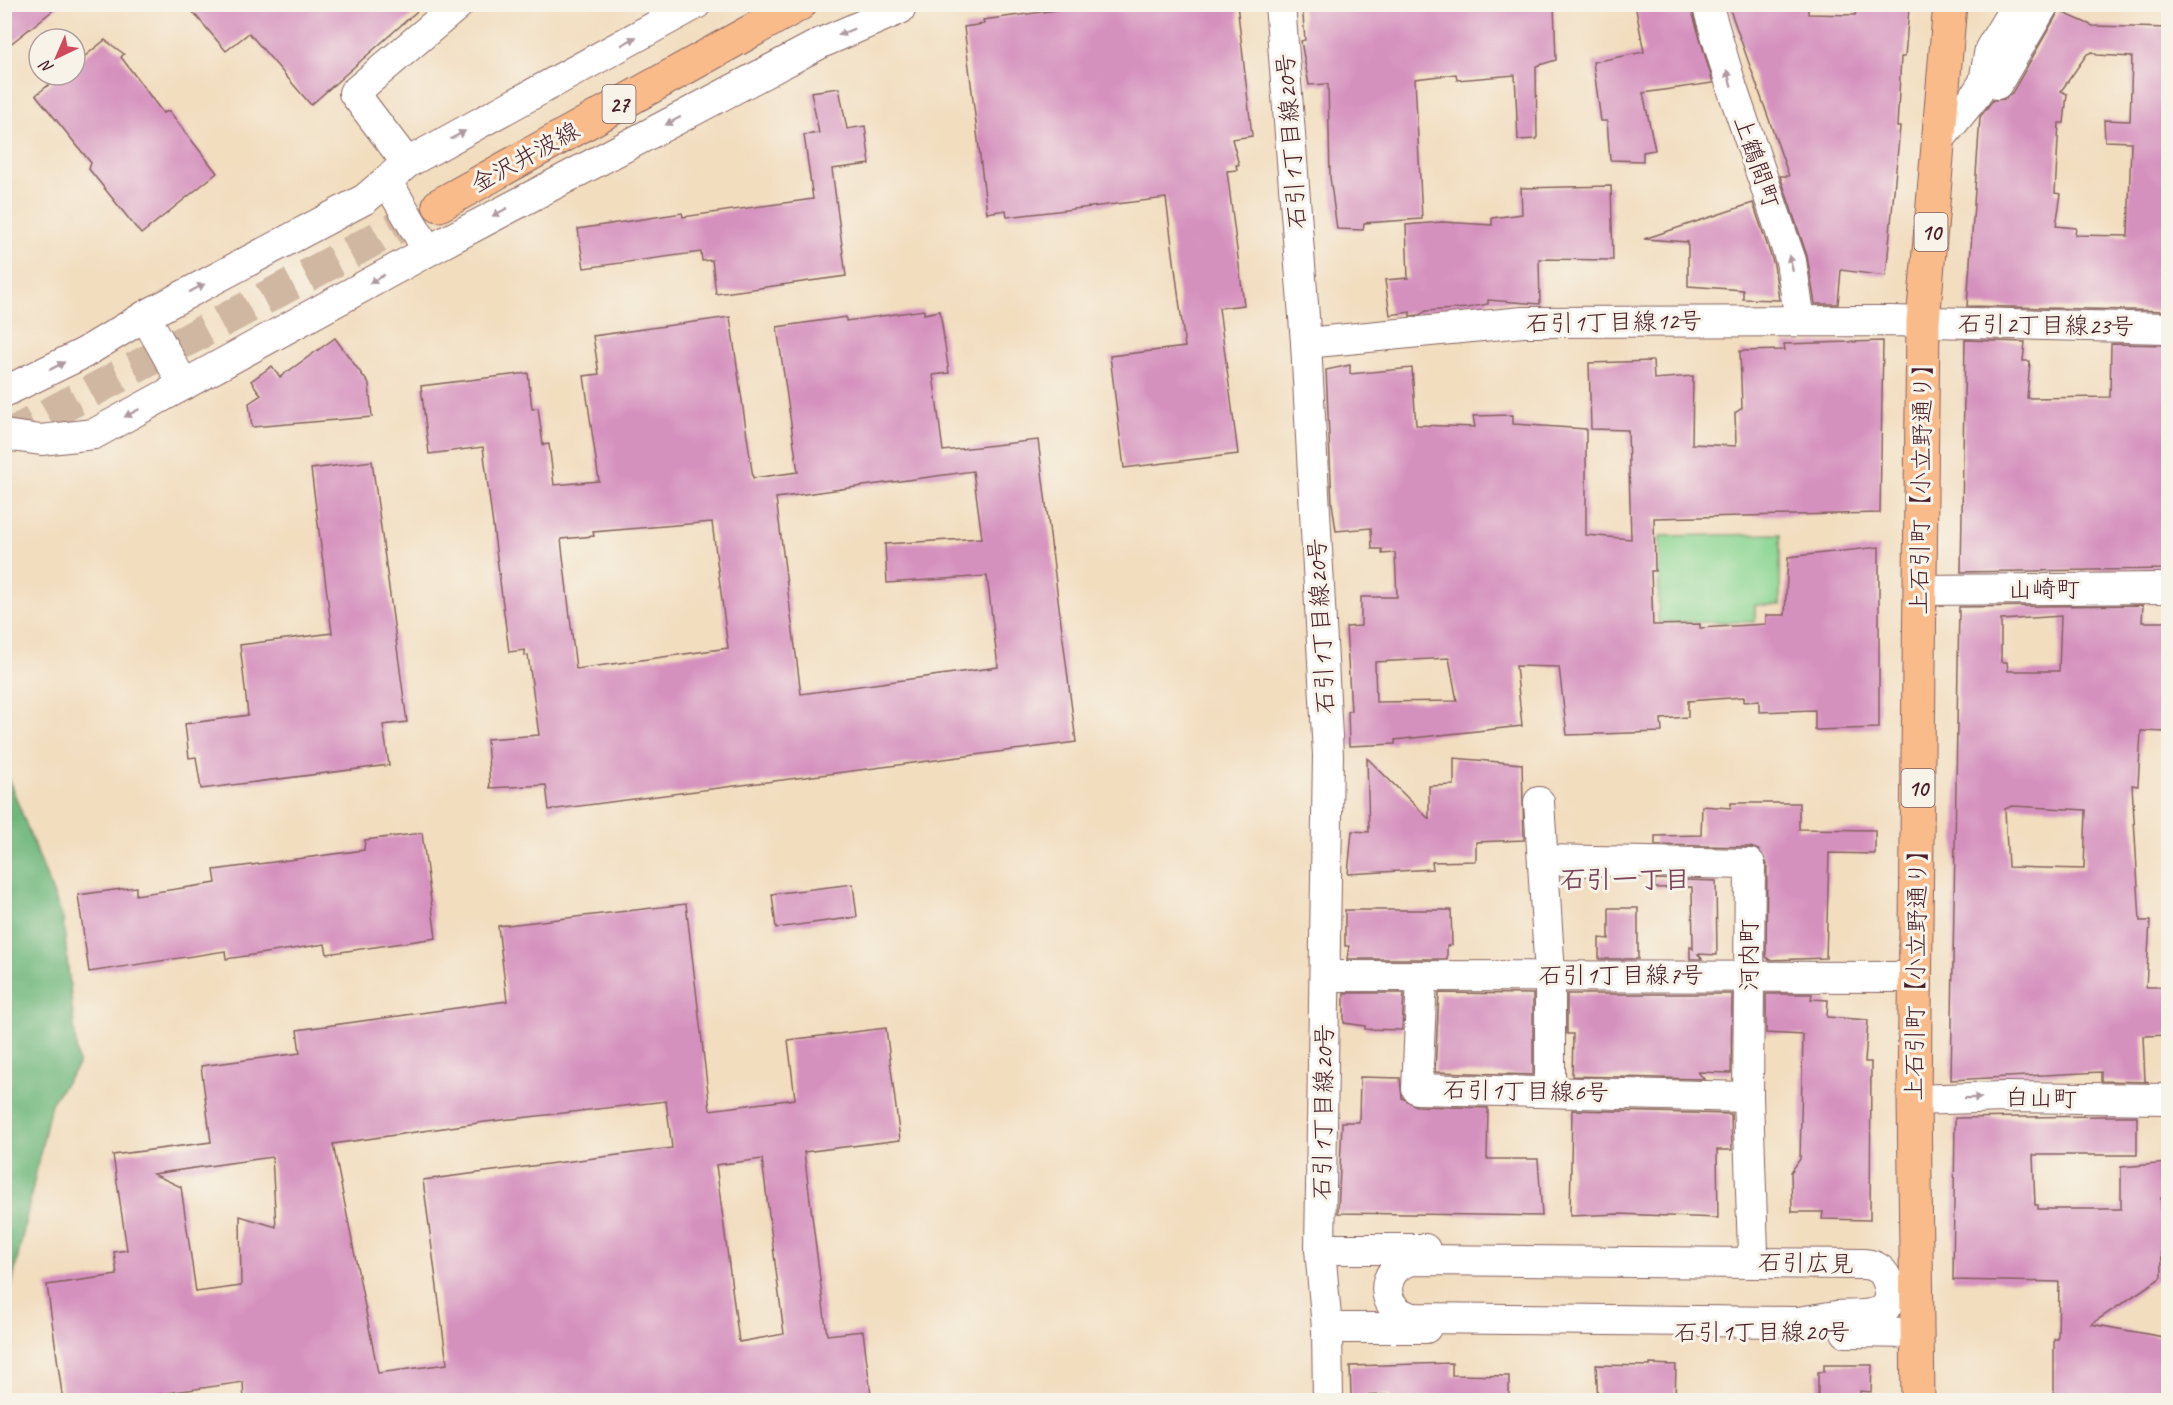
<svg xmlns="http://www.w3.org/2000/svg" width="2173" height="1405" font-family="Caveat,'Klee One',sans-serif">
	<rect width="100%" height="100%" fill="#f7f3e8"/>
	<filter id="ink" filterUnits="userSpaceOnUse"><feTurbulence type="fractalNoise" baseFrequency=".0167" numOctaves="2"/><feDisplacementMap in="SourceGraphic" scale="12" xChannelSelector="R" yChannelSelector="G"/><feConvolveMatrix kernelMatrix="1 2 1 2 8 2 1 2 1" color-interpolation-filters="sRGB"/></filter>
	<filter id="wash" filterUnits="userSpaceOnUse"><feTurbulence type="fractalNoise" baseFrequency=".008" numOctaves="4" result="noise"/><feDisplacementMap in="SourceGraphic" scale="24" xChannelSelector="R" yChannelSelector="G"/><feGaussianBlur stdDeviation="1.35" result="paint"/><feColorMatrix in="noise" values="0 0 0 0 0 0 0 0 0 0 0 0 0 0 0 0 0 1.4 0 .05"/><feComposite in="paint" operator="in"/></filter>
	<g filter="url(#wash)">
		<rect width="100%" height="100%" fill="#f2ddbf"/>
		<polygon fill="#8bd693" stroke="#6a7a5f" stroke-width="1.5" points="1780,534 1780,605 1755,605 1755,622 1658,622 1660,536"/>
		<polygon fill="#70b77d" stroke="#5d6b54" stroke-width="1.5" points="5,770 63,919 78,1065 51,1103 5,1317"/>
		<g id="blocks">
			<g fill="#d591be" fill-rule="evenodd">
				<polygon points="4,4 61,4 4,49"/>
				<polygon points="186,4 425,4 311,105 249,33 226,51"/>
				<polygon points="1101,4 1237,4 1252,136 1232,139 1239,165 1236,165 1237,170 1227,171 1244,305 1219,308 1238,454 1124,468 1110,356 1185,347 1166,198 1007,217 1006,210 987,213 964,27 984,24 983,20"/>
				<polygon points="1302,4 1554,4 1556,60 1536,66 1537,139 1518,140 1515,75 1457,80 1456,74 1415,79 1422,219 1364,223 1363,230 1337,229 1330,177 1328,84 1309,85 1301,41 1305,40"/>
				<polygon points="1635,4 1690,4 1713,83 1643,93 1655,150 1643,152 1643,161 1610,160 1607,121 1601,121 1593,62 1644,52"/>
				<polygon points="1728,4 1808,4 1808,14 1855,15 1858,7 1869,5 1909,8 1905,57 1901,57 1897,127 1900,127 1886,276 1841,270 1838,304 1815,304 1807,256 1780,176 1789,176"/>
				<path d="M2059 11 2093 26 2169 28V311L1967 306 1980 117 1993 100 2005 99 2012 93ZM2092 52 2097 55 2132 57 2130 121 2104 120 2105 141 2131 142 2128 236 2075 235 2076 228 2056 226 2061 194 2055 193 2059 123H2064L2067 94 2061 91 2087 54Z"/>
				<polygon points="105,40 124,54 121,57 163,113 169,111 217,173 141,234 89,169 91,163 36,95 61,75 75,75 75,64"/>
				<polygon points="839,88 847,129 865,126 870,164 832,169 846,276 716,294 712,260 702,261 701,252 584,268 578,229 682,213 683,217 813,199 804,135 819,133 811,92"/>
				<polygon points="1611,186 1613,260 1539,259 1540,304 1488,300 1488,304 1467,308 1426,311 1420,315 1410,316 1410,312 1390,315 1385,280 1408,278 1406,225 1442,222 1492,225 1492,218 1522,214 1521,188"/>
				<polygon points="1753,203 1774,265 1779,300 1743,299 1743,290 1688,286 1688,242 1644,239"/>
				<path d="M924 310V314L940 311 949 373 933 375 943 451 1038 440 1076 742 549 810 546 785 490 788 487 739 539 735 528 655 525 656V650L509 652 483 447 429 454 421 386 528 373 532 409 538 408 543 445 549 444 554 485 599 481 584 376 599 374 593 336 730 317 753 478 798 472 777 327 846 317V321ZM973 471 982 538 885 544 887 583 987 576 998 667 801 694 776 498ZM712 522 728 648 576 669 561 539 594 536 593 532Z"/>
				<polygon points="335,338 369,384 372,417 252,427 249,403 261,395 251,381 272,366 280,377"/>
				<polygon points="1965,340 2025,342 2023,361 2030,361 2027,398 2110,397 2111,344 2169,345 2169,569 1961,572"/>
				<path d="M1883 341 1880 513 1654 518 1655 571H1651L1653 625 1700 624V628L1766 624V615H1785L1788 557 1879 547V728L1815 730V710L1759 712V701L1744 702V697L1688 701V717L1661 719 1662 732 1567 735 1559 667 1516 666 1522 726 1395 740V744L1349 746 1348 711H1351L1346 627 1361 626V597H1397L1395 553 1382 554V549H1372L1371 528 1336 531 1332 503 1326 370 1350 365V374L1412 368 1416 425 1475 427 1473 416 1513 415V424L1586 429V535L1631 539 1628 430 1591 429 1589 363 1653 361 1654 379 1693 376 1692 444 1736 446 1735 413 1742 408 1740 351 1785 350 1784 344ZM1449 658 1457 701 1376 702 1375 662Z"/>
				<polygon points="372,461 407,722 383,725 389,765 201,789 196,757 189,758 185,724 248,715 240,645 332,633 311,469"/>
				<path d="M2143 605 2142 622H2169V732L2141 731 2138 786 2132 785 2140 921H2150L2146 987H2169V1035L2143 1036 2145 1081 2149 1082 2101 1081V1072L1951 1080 1959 607ZM2061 616 2059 671H2008L2007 662H2001V620ZM2012 806 2086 810 2084 869 2008 867 2005 809Z"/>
				<polygon points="1367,758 1429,819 1429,786 1454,785 1454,758 1522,764 1524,840 1476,842 1476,861 1432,862 1433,869 1348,874 1352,831 1369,832"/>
				<polygon points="1731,803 1799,803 1799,829 1875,830 1875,854 1829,853 1826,958 1769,960 1766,956 1767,864 1759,850 1750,847 1655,845 1655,836 1701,835 1702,806 1731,808"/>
				<polygon points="422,833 436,938 327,954 325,944 226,959 225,951 89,972 78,895 136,887 136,895 216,883 214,870 364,850 365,840"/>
				<polygon points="1655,879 1716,881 1717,955 1698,954 1702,959 1690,959 1690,946 1693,949 1692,887 1655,888"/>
				<polygon points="853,884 857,917 776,928 772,894"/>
				<path d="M686 904 710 1110 795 1099 788 1040 886 1028 900 1140 804 1152 827 1335 863 1331 871 1395 828 1401H244L243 1382 113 1401H63L47 1285 117 1275 114 1252 127 1250 113 1155 211 1142 201 1066 300 1053 297 1030 507 1001 498 926ZM666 1101 672 1148 423 1180 447 1364 378 1373 333 1144 485 1122ZM272 1157 276 1227 240 1216 241 1286 196 1292 181 1187 153 1174ZM762 1159 784 1334 739 1342 716 1165Z"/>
				<polygon points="1609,908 1638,908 1638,959 1599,959 1599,938 1609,939"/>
				<polygon points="1345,910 1451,910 1452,945 1447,946 1447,959 1347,959 1349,946 1345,946"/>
				<polygon points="1344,993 1404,993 1402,1030 1365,1029 1365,1026 1344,1023"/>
				<polygon points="1439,993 1533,994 1533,1075 1435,1072"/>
				<polygon points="1567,994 1732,994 1731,1073 1698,1072 1704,1079 1572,1076 1573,1034 1567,1034"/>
				<polygon points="1766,994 1812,994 1811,999 1828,1000 1827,1017 1868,1020 1865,1062 1871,1062 1870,1220 1822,1219 1823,1212 1792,1212 1791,1172 1800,1159 1803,1035 1766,1033"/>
				<polygon points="1360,1077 1400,1078 1402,1098 1416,1106 1488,1108 1487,1159 1538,1159 1542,1216 1338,1213 1342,1122 1359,1122"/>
				<polygon points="1572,1110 1731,1114 1732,1150 1717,1150 1718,1218 1618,1214 1570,1216"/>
				<polygon points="2101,1116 2137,1116 2137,1155 2033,1155 2035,1205 2038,1205 2038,1209 2121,1209 2121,1167 2169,1163 2169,1198 2161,1198 2162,1277 2091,1324 2169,1338 2169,1380 2165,1380 2164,1398 2054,1401 2054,1339 2058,1339 2059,1282 1953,1280 1955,1118"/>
				<polygon points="1452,1363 1452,1375 1509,1376 1509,1401 1392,1401 1392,1395 1351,1396 1350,1366"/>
				<polygon points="1650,1364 1676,1365 1675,1401 1598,1401 1596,1365 1650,1366"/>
				<polygon points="1824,1365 1872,1365 1871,1392 1860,1391 1860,1401 1818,1401 1818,1372 1824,1372"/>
			</g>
		</g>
	</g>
	<g filter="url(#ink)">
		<use href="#blocks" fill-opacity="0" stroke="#85625f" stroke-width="1.5"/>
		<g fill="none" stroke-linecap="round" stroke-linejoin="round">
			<polyline stroke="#d0b7a1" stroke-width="33" stroke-dasharray="33 16" stroke-linecap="butt" points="4,438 437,206"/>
			<defs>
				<g id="minor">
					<polyline points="1280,4 1306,343 1328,755 1320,1249 1327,1328 1328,1400"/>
					<polyline points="1707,4 1732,88 1791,261 1800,321"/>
					<polyline points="2017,4 1990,49 1985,76 1997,84 2044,4"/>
					<polyline points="1938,141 1975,96 1997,62"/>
					<polyline points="407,163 354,93 459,4"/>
					<polyline points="387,181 428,251"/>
					<polyline points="145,316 184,385"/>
					<polyline points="1306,343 1523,322 1891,321 2168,328"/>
					<polyline points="4,392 84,353 145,316 365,199 407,163 696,4"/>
					<polyline points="4,435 41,440 94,434 428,251 821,43 900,9 899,4"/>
					<polyline points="1920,590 2168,588"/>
					<polyline points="1539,802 1550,974 1550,1090"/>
					<polyline points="1544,860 1750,864 1748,1097 1753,1253"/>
					<polyline points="1325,976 1916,977"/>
					<polyline points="1422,977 1417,1089 1748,1097"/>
					<polyline points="1914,1100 2004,1097 2168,1099"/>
					<polyline points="1320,1249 1425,1249"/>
					<path d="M1414 1260 1864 1264C1877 1265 1885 1271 1888 1283 1899 1322 1858 1314 1836 1316 1823 1318 1810 1320 1798 1322L1415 1318C1378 1313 1378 1266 1414 1260Z"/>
					<polyline points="1327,1328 1426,1328"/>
					<polyline points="1846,1332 1918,1333"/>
				</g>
				<g id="major">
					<polyline points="439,205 800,4"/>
					<polyline points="1918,1400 1914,1100 1923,322 1950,4"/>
				</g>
			</defs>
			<use href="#minor" stroke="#85625f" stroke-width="32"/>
			<use href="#major" stroke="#85625f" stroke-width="35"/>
			<use href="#minor" stroke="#fff" stroke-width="30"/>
			<use href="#major" stroke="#fabb8b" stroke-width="33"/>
		</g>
		<defs><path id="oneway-solid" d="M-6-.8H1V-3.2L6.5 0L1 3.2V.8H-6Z" transform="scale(1.5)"/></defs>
		<g fill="#ae9aa0">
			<use href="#oneway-solid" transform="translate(846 32) rotate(157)"/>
			<use href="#oneway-solid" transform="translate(629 41) rotate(-29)"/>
			<use href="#oneway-solid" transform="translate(1729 78) rotate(-107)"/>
			<use href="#oneway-solid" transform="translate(673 121) rotate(152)"/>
			<use href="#oneway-solid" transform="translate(458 135) rotate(-29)"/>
			<use href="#oneway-solid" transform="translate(500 212) rotate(152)"/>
			<use href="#oneway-solid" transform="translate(1791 263) rotate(-103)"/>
			<use href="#oneway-solid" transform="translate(377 279) rotate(151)"/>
			<use href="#oneway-solid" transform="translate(197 288) rotate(-28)"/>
			<use href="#oneway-solid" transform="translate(57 366) rotate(-27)"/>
			<use href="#oneway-solid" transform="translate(132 413) rotate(152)"/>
			<use href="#oneway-solid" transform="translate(1973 1098) rotate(-1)"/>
		</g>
	</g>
	<g text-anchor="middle" stroke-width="6" stroke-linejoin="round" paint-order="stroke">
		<g fill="#f7f3e8" stroke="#7e5f64" stroke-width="1.5">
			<rect x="602.5" y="85" width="33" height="38" rx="4.5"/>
			<rect x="1914.5" y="213" width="33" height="38" rx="4.5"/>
			<rect x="1901.5" y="769" width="33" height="38" rx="4.5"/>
		</g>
		<g font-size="22" font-weight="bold" fill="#4a1f2b">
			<text x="619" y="112">27</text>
			<text x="1931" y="240">10</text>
			<text x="1918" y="796">10</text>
		</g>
		<g font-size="24" fill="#4a1f2b" stroke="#f7f3e8">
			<text transform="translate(1291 141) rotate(-94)" y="8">石引1丁目線20号</text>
			<text transform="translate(525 157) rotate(-29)" y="8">金沢井波線</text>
			<text transform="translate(1757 162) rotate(71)" y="8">上鶴間町</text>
			<text transform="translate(1614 322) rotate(-1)" y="8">石引1丁目線12号</text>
			<text transform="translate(2046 325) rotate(1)" y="8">石引2丁目線23号</text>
			<text transform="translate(1921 483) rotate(-89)" y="8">上石引町【小立野通り】</text>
			<text x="2044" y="597">山崎町</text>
			<text transform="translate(1321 626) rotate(-93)" y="8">石引1丁目線20号</text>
			<text transform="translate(1749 955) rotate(-90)" y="8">河内町</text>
			<text transform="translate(1916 969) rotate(-89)" y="8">上石引町【小立野通り】</text>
			<text x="1621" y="983">石引1丁目線7号</text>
			<text transform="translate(1526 1091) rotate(1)" y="8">石引1丁目線6号</text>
			<text transform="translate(2041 1098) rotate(1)" y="8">白山町</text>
			<text transform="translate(1323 1112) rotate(-89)" y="8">石引1丁目線20号</text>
			<text transform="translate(1806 1263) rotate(1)" y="8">石引広見</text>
			<text x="1762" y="1340">石引1丁目線20号</text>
		</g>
		<g font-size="26" font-weight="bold" fill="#7b475e" stroke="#f7f3e8">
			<text x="1625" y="888">石引一丁目</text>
		</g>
	</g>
	<rect width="2173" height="1405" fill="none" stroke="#f7f3e8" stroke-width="24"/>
	<g transform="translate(57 57) rotate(224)"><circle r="28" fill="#f7f3e8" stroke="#b29e9c" stroke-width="1.5"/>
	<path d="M0-4.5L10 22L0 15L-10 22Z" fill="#d1495b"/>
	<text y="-9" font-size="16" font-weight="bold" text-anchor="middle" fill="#4a1f2b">N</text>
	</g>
</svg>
